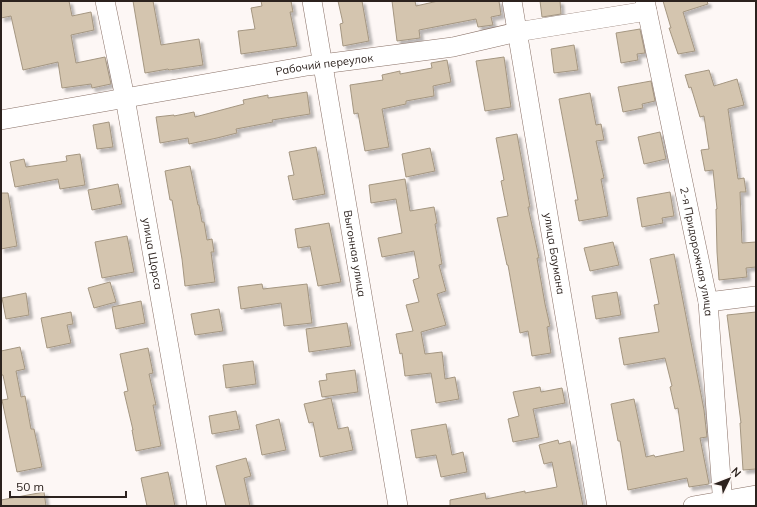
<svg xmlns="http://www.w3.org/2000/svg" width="757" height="507" font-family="Mulish,sans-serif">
	<defs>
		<filter id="shadow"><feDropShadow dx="3.5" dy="3.5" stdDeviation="1" flood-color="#0004"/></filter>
	</defs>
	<rect width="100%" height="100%" fill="#fdf7f5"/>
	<g fill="#d4c5af" stroke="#a49681" filter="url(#shadow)">
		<polygon points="1,1 69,1 72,16 91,12 94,30 71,35 76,63 105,57 111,84 92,88 91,84 62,88 58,62 23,70 11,16 1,18"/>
		<polygon points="133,1 153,1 161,45 199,39 203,65 169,70 168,69 145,73"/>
		<polygon points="261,1 291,1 293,12 290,12 297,46 241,54 238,31 255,29 251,8 262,6"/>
		<polygon points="338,1 362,1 369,41 343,46 340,24 343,23"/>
		<polygon points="392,1 415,1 416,6 438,1 499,1 501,15 491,17 493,25 478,27 476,19 419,30 420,38 397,41"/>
		<polygon points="540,1 560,1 561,14 542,17"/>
		<polygon points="663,1 707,1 708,4 683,12 695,51 678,54 669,28 671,28"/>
		<polygon points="640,29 645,53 637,54 638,60 621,63 616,33"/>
		<polygon points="574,45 578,70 554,73 551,49"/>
		<polygon points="504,57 511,107 485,111 476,61"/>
		<polygon points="447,60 451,82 433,86 434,96 406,101 406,104 382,109 389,147 365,151 358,113 354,114 350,85 383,80 382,75 400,71 400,74 432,68 431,63"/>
		<polygon points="709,70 714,86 737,79 744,105 728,109 738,179 744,178 746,192 740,192 742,243 756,242 756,267 746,268 747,277 719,280 717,252 716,209 717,209 713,170 705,171 701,150 709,149 704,116 700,117 691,87 689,88 685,75"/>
		<polygon points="651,81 655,101 642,104 643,108 623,112 618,87"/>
		<polygon points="307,92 310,114 272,120 273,122 236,129 237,133 217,138 189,144 188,138 160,143 156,117 174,115 174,116 194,112 195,117 244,104 243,100 268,95 268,98"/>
		<polygon points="590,93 596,125 601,124 604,140 596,141 604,178 601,179 608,216 579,221 575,200 578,200 559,99"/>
		<polygon points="109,122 113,147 97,149 93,125"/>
		<polygon points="660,132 666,159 644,164 638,137"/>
		<polygon points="517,134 530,207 528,207 539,258 537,258 545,304 550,326 547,327 551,353 532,356 528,331 520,333 508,265 507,265 497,218 508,216 501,181 504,180 496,138"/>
		<polygon points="316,147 325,194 293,200 288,176 294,175 289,152"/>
		<polygon points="430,148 435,171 406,177 402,154"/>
		<polygon points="80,154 85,185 60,189 58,179 15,187 10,162 24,159 26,167 67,161 66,156"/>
		<polygon points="190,166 198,205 199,205 202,222 204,222 207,240 212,239 214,252 211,252 215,282 185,286 182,259 172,200 170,200 165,171"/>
		<polygon points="405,179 410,211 434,207 437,223 435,224 442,264 439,265 446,291 437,294 446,325 421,332 425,354 442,352 445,379 455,377 459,399 436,403 431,373 405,376 402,353 400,354 396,334 413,331 406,305 419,302 413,280 419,278 414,251 382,257 378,238 402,233 396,199 371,203 369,185"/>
		<polygon points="118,184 122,204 92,210 88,190"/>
		<polygon points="670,192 674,216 662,218 663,223 642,227 637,198"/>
		<polygon points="1,193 8,193 17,246 1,249"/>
		<polygon points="329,223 341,282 318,286 310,246 298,248 295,229"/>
		<polygon points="127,236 134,272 102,278 95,242"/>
		<polygon points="613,242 619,265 590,271 584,248"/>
		<polygon points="674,254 704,410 707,437 700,438 709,484 689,487 687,478 628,490 620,441 618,441 611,404 634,399 646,457 654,455 655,457 684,451 678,408 675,409 670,387 672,386 665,358 624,365 619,338 659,332 654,305 659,304 650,259"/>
		<polygon points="110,282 116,302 94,308 88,288"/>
		<polygon points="262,284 263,289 307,284 312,323 284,326 281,303 241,309 238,287"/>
		<polygon points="617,292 621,315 596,319 592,296"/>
		<polygon points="26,293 29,315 6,319 2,298"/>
		<polygon points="141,301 145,323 116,329 112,307"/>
		<polygon points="219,309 223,331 195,335 191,314"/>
		<polygon points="71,312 73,324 67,325 71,343 47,348 41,318"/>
		<polygon points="756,312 756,469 743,470 740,423 741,423 727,315"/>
		<polygon points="347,323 351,346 309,352 306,329"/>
		<polygon points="20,347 25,369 16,371 21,397 25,396 31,429 34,429 42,467 17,472 2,400 8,399 3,375 1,375 1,351"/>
		<polygon points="148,348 153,373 149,374 156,405 153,405 161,446 136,451 132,430 133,430 124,392 128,391 120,354"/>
		<polygon points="253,361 256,384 226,388 223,365"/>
		<polygon points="355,370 358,392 322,397 319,381 327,380 326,374"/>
		<polygon points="540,387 541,392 562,388 565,403 533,409 539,437 513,442 508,419 519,416 513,392"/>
		<polygon points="331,398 338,429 348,427 353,450 320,457 313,422 309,423 304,404"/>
		<polygon points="236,411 240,429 212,434 209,416"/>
		<polygon points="279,419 286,450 262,455 256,425"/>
		<polygon points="446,424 452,455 463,452 467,472 441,477 436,455 416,458 411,430"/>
		<polygon points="558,440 559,444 570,441 583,506 450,506 450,500 485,493 486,499 525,491 525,493 557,487 552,462 544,464 539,445"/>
		<polygon points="246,458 251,476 244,478 250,506 226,506 216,466"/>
		<polygon points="168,472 175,506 147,506 141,478"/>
		<polygon points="44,492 46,506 1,506 1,500"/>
	</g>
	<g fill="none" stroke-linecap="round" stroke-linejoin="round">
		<defs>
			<g id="minor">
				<path id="s1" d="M105 1 125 98 197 506"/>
				<path id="s2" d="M312 1 398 506"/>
				<path id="s3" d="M512 1 597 506"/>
				<path id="s4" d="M645 1 708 302 723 506"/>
				<path id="s5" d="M1 120 307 66 453 47 517 32 647 11"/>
				<polyline points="708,302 756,296"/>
				<polyline points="693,506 756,495"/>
			</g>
		</defs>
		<use href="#minor" stroke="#897167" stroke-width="20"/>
		<use href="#minor" stroke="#fff" stroke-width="19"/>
	</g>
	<g text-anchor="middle" stroke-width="4" stroke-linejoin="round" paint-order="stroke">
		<g font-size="11" fill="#2c221e" stroke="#fdf7f5">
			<text dy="4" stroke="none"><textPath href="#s5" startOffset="328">Рабочий переулок</textPath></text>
			<text dy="4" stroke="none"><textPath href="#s4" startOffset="256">2-я Придорожная улица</textPath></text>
			<text dy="4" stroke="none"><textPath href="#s1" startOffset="257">улица Щорса</textPath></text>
			<text dy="4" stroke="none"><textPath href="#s2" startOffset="256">Выгонная улица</textPath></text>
			<text dy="4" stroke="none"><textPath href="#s3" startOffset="256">улица Баумана</textPath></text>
		</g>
	</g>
	<rect width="757" height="507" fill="none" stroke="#2c221e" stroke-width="4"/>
	<g transform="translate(729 479) rotate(47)" stroke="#fdf7f5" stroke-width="3" paint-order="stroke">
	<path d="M0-3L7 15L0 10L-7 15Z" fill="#2c221e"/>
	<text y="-6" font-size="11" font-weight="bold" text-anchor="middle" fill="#2c221e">N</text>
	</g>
	<path d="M10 491v6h116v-6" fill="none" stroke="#2c221e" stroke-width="2"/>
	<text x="16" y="491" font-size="12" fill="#2c221e" stroke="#fdf7f5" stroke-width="3" paint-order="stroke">50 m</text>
</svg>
